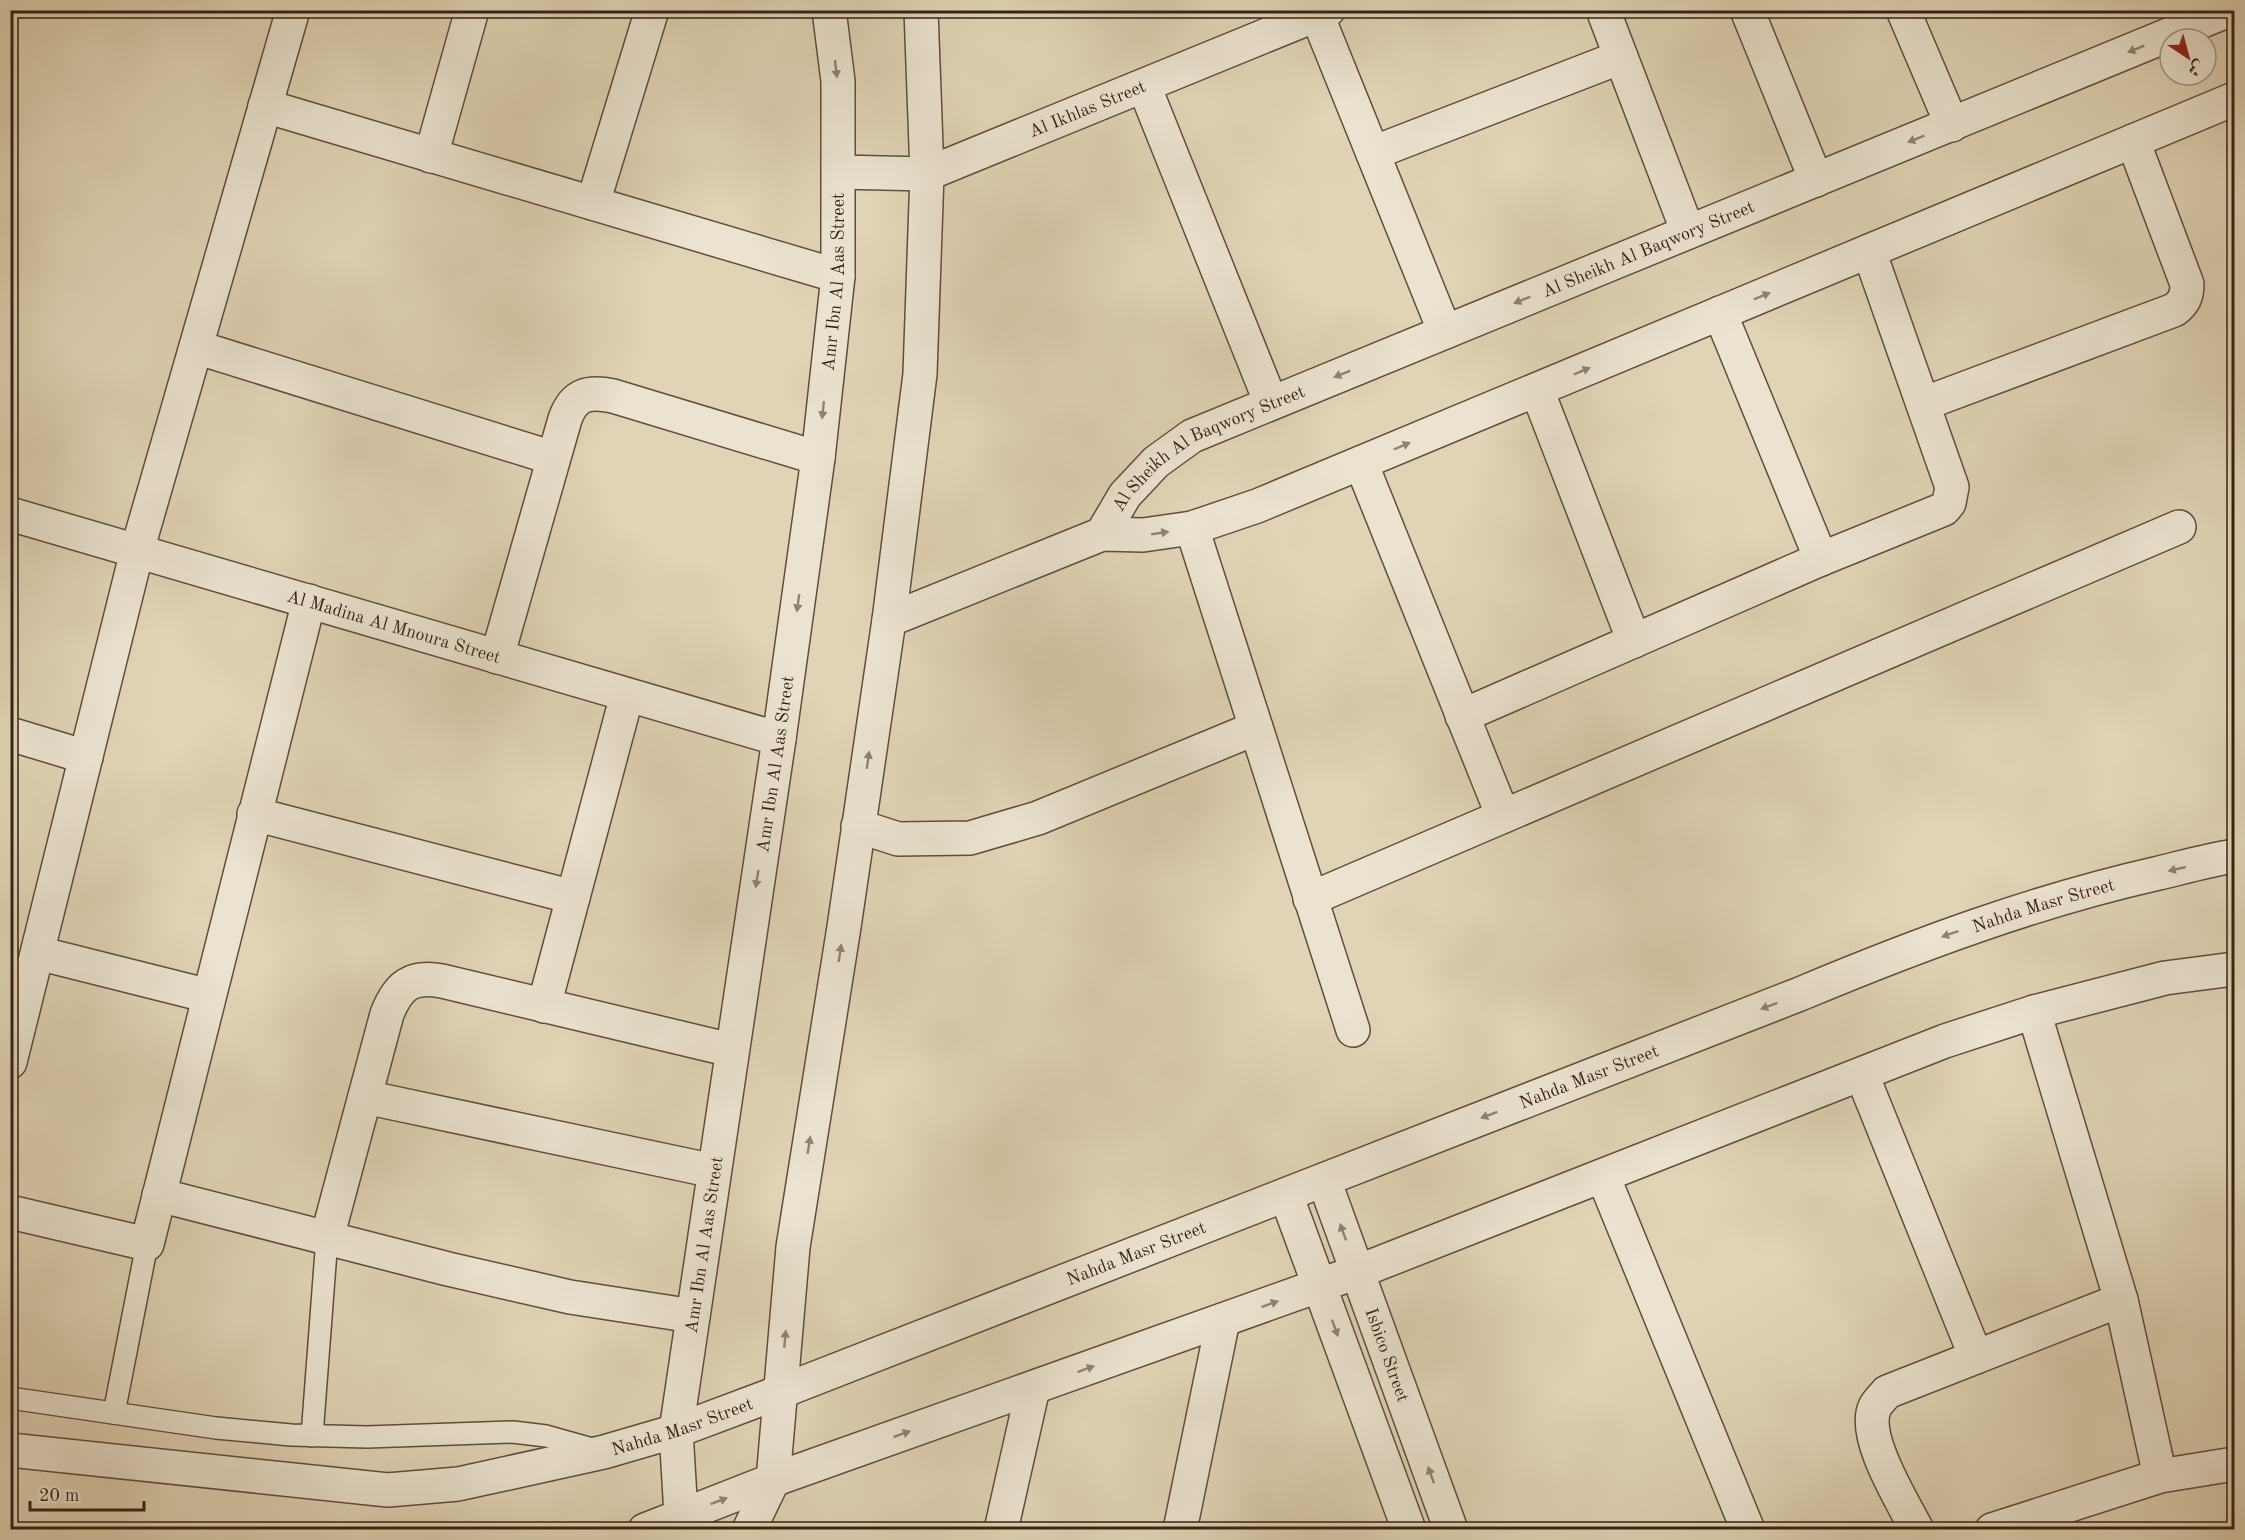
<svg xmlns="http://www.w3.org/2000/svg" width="2245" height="1540" font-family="'Old Standard TT',Amiri,serif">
	<rect width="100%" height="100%" fill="#e0d4b6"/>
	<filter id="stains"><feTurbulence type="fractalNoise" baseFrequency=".00333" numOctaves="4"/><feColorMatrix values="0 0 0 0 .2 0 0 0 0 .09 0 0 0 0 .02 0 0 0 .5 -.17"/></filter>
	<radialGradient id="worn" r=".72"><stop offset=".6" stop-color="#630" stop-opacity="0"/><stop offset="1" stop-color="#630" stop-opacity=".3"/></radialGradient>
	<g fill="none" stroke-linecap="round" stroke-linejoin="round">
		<defs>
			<g id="service">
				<polyline points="10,1398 216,1428 291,1435 367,1437 513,1432 546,1436 596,1450"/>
				<polyline points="114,1413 147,1244"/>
				<polyline points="312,1436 327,1238"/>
			</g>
			<g id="minor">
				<polyline points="1603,10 1688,232"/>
				<polyline points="1747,10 1816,180"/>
				<polyline points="1903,10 1952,125"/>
				<polyline points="1317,15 1445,332"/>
				<polyline points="1144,86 1271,403"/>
				<polyline points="265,106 838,276"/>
				<polyline points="1373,153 1621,57"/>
				<polyline points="431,156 472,10"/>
				<path id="s1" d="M839 172 927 174 1328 10"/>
				<polyline points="593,203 652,10"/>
				<polyline points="1720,313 1821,559"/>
				<polyline points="196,347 553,458"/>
				<polyline points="1537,390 1634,641"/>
				<path d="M1923 404 2174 310C2184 303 2187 296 2187 284L2133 141"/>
				<polyline points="1361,463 1503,816"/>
				<path id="s2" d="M10 514 779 739"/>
				<polyline points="1192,528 1353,1030"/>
				<path id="s3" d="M1102 534 1125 495 1156 462 1192 436 2229 10"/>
				<polyline points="889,620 1102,534 1143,535 1192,528 1257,506 2234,99"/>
				<path d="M497 657 565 419C574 394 588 391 613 396L818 458"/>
				<polyline points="1462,716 1821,559 1944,509 1949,503 1952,487 1869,251"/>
				<polyline points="10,734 86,757"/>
				<polyline points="254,814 573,897"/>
				<polyline points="858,826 898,839 970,838 1038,818 1256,728"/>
				<polyline points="1310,899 2179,527"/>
				<polyline points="38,953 209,996"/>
				<polyline points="544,1006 627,695"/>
				<polyline points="2034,1012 2121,1300 2160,1476"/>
				<polyline points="10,1062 137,551 293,10"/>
				<polyline points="1862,1075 1976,1357"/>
				<polyline points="365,1097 714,1171"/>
				<polyline points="1603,1176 1748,1530"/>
				<path id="s4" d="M1324 1180 1451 1530"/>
				<polyline points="159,1195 448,1269 570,1297 693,1316"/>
				<polyline points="1286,1195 1409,1530"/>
				<polyline points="10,1212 147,1244 309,601"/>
				<path d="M327 1238 387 1014C398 986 411 975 442 981L731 1050"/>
				<path id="s5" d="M690 1530 681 1515 676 1431 779 739 818 458 838 276V81L829 10"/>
				<polyline points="749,1530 773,1480 793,1247 844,927 889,620 920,374 927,174 921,10"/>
				<polyline points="1001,1530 1033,1388"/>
				<polyline points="1180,1530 1223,1320"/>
				<path d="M1917 1530C1903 1502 1861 1436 1875 1407 1878 1401 1884 1396 1887 1392L2121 1300"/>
				<polyline points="1992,1530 2160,1476 2234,1464"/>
			</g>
			<g id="tertiary">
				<path id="s6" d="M10 1450 388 1490 458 1484 604 1452 676 1431 780 1392 1800 994C1917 945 2035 901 2159 873 2184 867 2209 860 2234 856"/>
				<polyline points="645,1530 773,1480 1357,1272 1945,1041 2034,1012 2165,978 2234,969"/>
			</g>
		</defs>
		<use href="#service" stroke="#604e3c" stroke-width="24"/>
		<use href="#minor" stroke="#604e3c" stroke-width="36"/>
		<use href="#tertiary" stroke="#604e3c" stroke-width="36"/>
		<use href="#service" stroke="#ebe3d0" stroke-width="21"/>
		<use href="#minor" stroke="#ebe3d0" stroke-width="33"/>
		<use href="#tertiary" stroke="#ebe3d0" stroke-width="33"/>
	</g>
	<defs><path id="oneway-solid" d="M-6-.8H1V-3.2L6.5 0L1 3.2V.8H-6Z" transform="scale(1.5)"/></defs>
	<g fill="#908272">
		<use href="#oneway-solid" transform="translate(2136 49) rotate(158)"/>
		<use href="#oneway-solid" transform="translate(836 69) rotate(83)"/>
		<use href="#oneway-solid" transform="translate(1916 139) rotate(158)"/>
		<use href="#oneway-solid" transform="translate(1762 296) rotate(-23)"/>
		<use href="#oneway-solid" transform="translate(1522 300) rotate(158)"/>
		<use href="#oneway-solid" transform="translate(1582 371) rotate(-23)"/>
		<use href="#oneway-solid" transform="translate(1342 374) rotate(158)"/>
		<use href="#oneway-solid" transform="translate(823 410) rotate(96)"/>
		<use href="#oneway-solid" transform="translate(1402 446) rotate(-23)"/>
		<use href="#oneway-solid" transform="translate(1160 533) rotate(-9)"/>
		<use href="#oneway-solid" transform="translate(798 603) rotate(98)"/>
		<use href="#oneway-solid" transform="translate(868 760) rotate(-82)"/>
		<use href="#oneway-solid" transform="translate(2177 869) rotate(167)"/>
		<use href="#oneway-solid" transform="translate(757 879) rotate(99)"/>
		<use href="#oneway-solid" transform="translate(1950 934) rotate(161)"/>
		<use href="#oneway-solid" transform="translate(840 953) rotate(-81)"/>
		<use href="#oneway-solid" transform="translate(1769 1006) rotate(159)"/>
		<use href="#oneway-solid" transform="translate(1489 1115) rotate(159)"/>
		<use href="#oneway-solid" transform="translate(809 1145) rotate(-81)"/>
		<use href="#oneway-solid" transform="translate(1343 1232) rotate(-110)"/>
		<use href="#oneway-solid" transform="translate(1270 1304) rotate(-20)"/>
		<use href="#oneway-solid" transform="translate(1335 1328) rotate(70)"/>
		<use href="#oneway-solid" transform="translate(785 1339) rotate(-85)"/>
		<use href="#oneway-solid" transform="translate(1086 1369) rotate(-20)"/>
		<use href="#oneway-solid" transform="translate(902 1434) rotate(-20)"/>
		<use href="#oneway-solid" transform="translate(1431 1475) rotate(-110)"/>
		<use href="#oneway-solid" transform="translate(719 1501) rotate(-21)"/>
	</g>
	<g text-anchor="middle" stroke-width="6" stroke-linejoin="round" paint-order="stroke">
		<g font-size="18" fill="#362213" stroke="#ebe3d0">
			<text dy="6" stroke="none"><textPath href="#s1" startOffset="261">Al Ikhlas Street</textPath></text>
			<text dy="6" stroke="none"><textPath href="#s3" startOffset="628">Al Sheikh Al Baqwory Street</textPath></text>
			<text dy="6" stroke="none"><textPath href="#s5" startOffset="1262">Amr Ibn Al Aas Street</textPath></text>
			<text dy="6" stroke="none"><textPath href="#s3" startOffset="142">Al Sheikh Al Baqwory Street</textPath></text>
			<text dy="6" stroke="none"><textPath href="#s2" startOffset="400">Al Madina Al Mnoura Street</textPath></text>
			<text dy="6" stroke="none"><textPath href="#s5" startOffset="776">Amr Ibn Al Aas Street</textPath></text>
			<text dy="6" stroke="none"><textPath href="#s6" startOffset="2140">Nahda Masr Street</textPath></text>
			<text dy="6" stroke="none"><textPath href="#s6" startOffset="1654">Nahda Masr Street</textPath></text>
			<text dy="6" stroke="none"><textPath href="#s5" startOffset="290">Amr Ibn Al Aas Street</textPath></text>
			<text dy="6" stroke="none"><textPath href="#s6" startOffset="1168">Nahda Masr Street</textPath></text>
			<text dy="6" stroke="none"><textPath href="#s4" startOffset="186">Isbico Street</textPath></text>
			<text dy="6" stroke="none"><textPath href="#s6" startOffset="682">Nahda Masr Street</textPath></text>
		</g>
	</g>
	<rect width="2245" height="1540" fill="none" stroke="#e0d4b6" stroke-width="36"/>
	<rect x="12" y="12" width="2221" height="1516" fill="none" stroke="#362213" stroke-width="3"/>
	<rect x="18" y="18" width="2209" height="1504" fill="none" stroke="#362213" stroke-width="1.5"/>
	<g transform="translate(2188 57) rotate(144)"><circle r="28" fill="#ebe3d0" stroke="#a39684" stroke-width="1.5"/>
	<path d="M0-4.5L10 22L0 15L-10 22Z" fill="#8f2418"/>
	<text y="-9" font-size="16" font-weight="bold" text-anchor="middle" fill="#362213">ش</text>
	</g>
	<path d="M30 1501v9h114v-9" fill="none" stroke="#362213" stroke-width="3"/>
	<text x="39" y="1501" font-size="18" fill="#362213" stroke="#ebe3d0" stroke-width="4.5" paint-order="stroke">20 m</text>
	<rect width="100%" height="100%" filter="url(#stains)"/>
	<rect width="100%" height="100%" fill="url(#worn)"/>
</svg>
